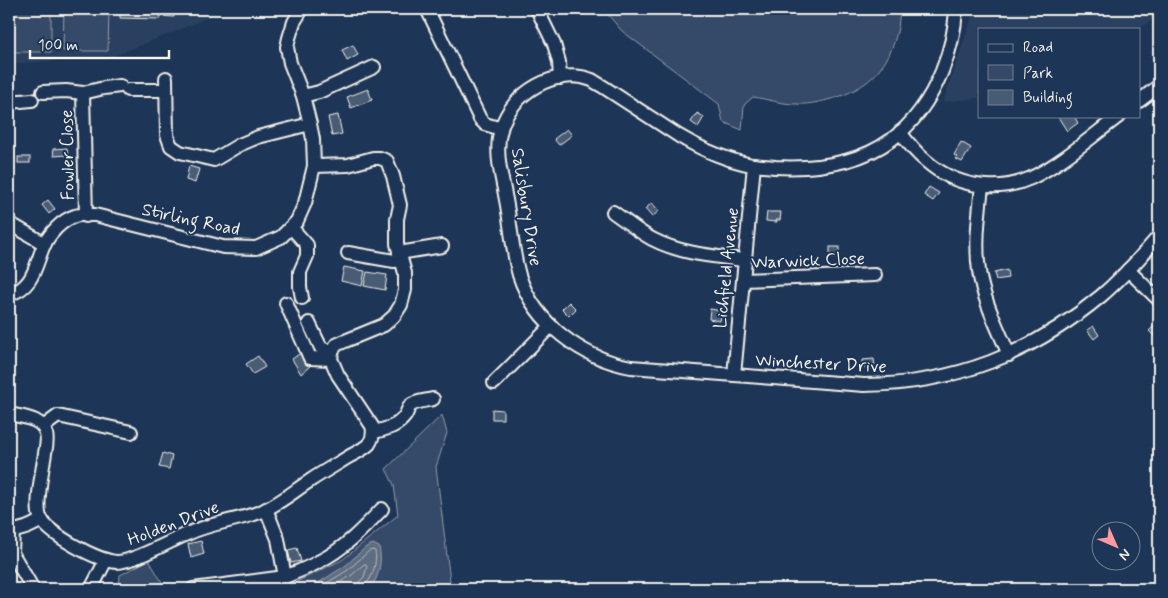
<svg xmlns="http://www.w3.org/2000/svg" width="1168" height="598" font-family="Mynerve,sans-serif">
	<rect width="100%" height="100%" fill="#1d3557"/>
	<filter id="ink" filterUnits="userSpaceOnUse"><feTurbulence type="fractalNoise" baseFrequency=".02" numOctaves="2"/><feDisplacementMap in="SourceGraphic" scale="10" xChannelSelector="R" yChannelSelector="G"/><feConvolveMatrix kernelMatrix="1 2 1 2 8 2 1 2 1" color-interpolation-filters="sRGB"/></filter>
	<g filter="url(#ink)">
		<g fill="#2a4060">
			<polygon points="9,9 227,9 181,29 114,56 9,64"/>
			<polygon points="973,9 1159,9 1159,15 1139,29 979,29 979,98 943,102 973,14"/>
		</g>
		<g fill="#354a67" stroke="#949ea8">
			<polygon points="64,9 109,9 108,51 63,51"/>
			<path d="M603 9H900C899 16 899 25 897 32 889 66 870 86 838 97 824 101 810 105 796 104 782 104 767 99 753 97L744 105 742 130 723 122 719 104 622 31Z"/>
			<polygon points="9,10 51,11 51,52 9,52"/>
			<polygon points="442,415 447,433 436,467 451,589 282,589 342,560 398,515 394,485 386,469"/>
			<polygon points="149,560 166,589 119,589 120,575"/>
		</g>
		<path fill="#5e6d82" stroke="#9aa2ab" d="M373 544 379 547C382 558 380 574 373 584 371 586 369 587 367 589H305L312 587 345 566 366 547Z"/>
		<g fill="none" stroke-linecap="round" stroke-linejoin="round">
			<g stroke="#b8bcbf" stroke-width="1">
				<path d="M317 589 348 570 369 551 373 550 375 551C377 560 374 571 370 579 367 583 365 584 364 589"/>
				<polyline points="329,589 352,575 364,564 366,564 367,567 364,577 358,583 358,589"/>
			</g>
		</g>
		<g fill="#485b74" stroke="#f4f1e8">
			<polygon points="120,9 174,9 174,17 160,16 160,19 120,18"/>
			<polygon points="353,45 358,55 347,61 342,50"/>
			<polygon points="368,89 372,100 351,108 347,97"/>
			<polygon points="697,113 704,117 698,127 691,122"/>
			<polygon points="338,115 342,134 332,136 328,117"/>
			<polygon points="1058,116 1074,116 1078,123 1067,131 1058,117"/>
			<polygon points="567,129 572,135 559,145 554,139"/>
			<polygon points="961,142 971,148 962,162 956,159 957,157 954,155"/>
			<polygon points="67,148 68,155 54,156 53,149"/>
			<rect x="18" y="157" width="12" height="6"/>
			<polygon points="189,166 199,169 195,183 186,180"/>
			<polygon points="929,187 939,193 933,201 924,195"/>
			<polygon points="48,200 55,209 49,214 42,205"/>
			<polygon points="652,203 659,211 652,217 645,209"/>
			<polygon points="767,212 781,212 780,220 776,220 777,222 766,221"/>
			<rect x="830" y="247" width="9" height="11"/>
			<polygon points="344,267 365,271 362,286 341,281"/>
			<polygon points="1007,270 1008,278 996,280 994,273"/>
			<polygon points="367,272 387,275 385,290 364,286"/>
			<polygon points="569,302 576,309 569,316 562,309"/>
			<polygon points="710,309 722,311 720,321 709,319"/>
			<polygon points="1159,321 1159,332 1154,336 1149,331"/>
			<polygon points="1093,326 1099,335 1094,339 1087,330"/>
			<polygon points="302,352 310,366 301,374 292,359"/>
			<polygon points="258,356 265,367 253,374 246,364"/>
			<polygon points="874,359 875,368 862,368 862,360"/>
			<polygon points="492,409 503,410 503,419 492,419"/>
			<polygon points="163,453 172,456 169,469 159,467"/>
			<polygon points="201,541 204,554 191,558 188,544"/>
			<polygon points="297,548 301,561 291,563 288,550"/>
		</g>
		<g fill="none" stroke-linecap="round" stroke-linejoin="round">
			<defs>
				<g id="minor">
					<polyline points="427,9 480,119 485,124 501,129"/>
					<polyline points="537,9 554,44 559,62 560,78"/>
					<path d="M956 9C955 30 950 51 942 71 931 98 914 123 891 140 858 164 814 169 775 167 767 166 760 166 752 165 726 160 701 149 679 136L602 86C598 84 595 82 592 80 556 66 511 93 501 129 494 152 502 177 506 200 511 225 512 250 519 275 535 324 582 358 631 367L864 385C955 384 1031 354 1101 296 1122 278 1141 257 1159 236"/>
					<polyline points="166,78 167,135 171,146 180,152 214,160 239,145 258,137 310,124"/>
					<polyline points="128,90 166,90"/>
					<polyline points="43,92 66,91 83,93 104,88 120,86"/>
					<polyline points="83,93 86,216"/>
					<polyline points="303,96 319,92 374,67"/>
					<polyline points="1139,101 1159,86"/>
					<polyline points="9,102 32,100"/>
					<path d="M900 132C908 143 916 153 926 161 954 186 996 194 1031 178 1062 163 1091 137 1119 116"/>
					<path d="M982 186C979 214 975 243 979 271 983 300 998 328 1009 355"/>
					<path d="M613 212C626 221 639 232 652 239 681 254 713 256 744 260"/>
					<polyline points="9,223 45,244"/>
					<polyline points="291,227 307,245 307,256 300,272 300,287 302,298"/>
					<polyline points="348,253 394,261 401,260"/>
					<polyline points="399,253 442,246"/>
					<polyline points="1128,270 1159,300"/>
					<polyline points="743,280 875,275"/>
					<path d="M9 294C34 288 35 265 44 245 50 233 62 220 75 216 81 214 89 215 95 215L223 247 256 248 281 237 297 221 305 203 314 166 313 139 310 124 303 96 290 63 287 47 289 38 294 22 302 9"/>
					<polyline points="286,303 310,358 331,359"/>
					<polyline points="309,323 321,348 332,352"/>
					<polyline points="734,375 754,165"/>
					<polyline points="494,383 551,326"/>
					<path d="M9 414C22 417 43 418 46 434 48 440 46 448 45 453 43 468 35 504 40 517 47 534 98 561 117 562 133 562 170 541 187 534 210 523 236 521 260 512 278 505 294 491 311 480 323 472 337 464 350 456 356 453 364 449 369 444 373 438 374 433 372 426L338 375 331 359 332 352 336 345 345 341 384 325 394 316 401 305 405 290V273L397 244V219L400 205 393 176 387 161 380 158H373L348 165 314 166"/>
					<polyline points="43,427 58,416 131,432"/>
					<path d="M374 432C386 429 397 427 405 416 407 413 408 408 410 406 416 401 426 401 433 399"/>
					<path d="M266 509 278 539 285 577C296 572 308 568 318 562 343 550 363 529 382 509"/>
					<path d="M9 531C22 531 31 526 42 520"/>
					<polyline points="13,531 12,553 33,589"/>
					<polyline points="91,589 106,560"/>
					<polyline points="193,589 285,577"/>
				</g>
			</defs>
			<use href="#minor" stroke="#f4f1e8" stroke-width="16"/>
			<use href="#minor" stroke="#1d3557" stroke-width="12"/>
		</g>
	</g>
	<g text-anchor="middle" stroke-width="4" stroke-linejoin="round" paint-order="stroke">
		<g font-size="18" fill="#f4f1e8" stroke="#1d3557">
			<text transform="translate(67 155) rotate(-91)" y="6">Fowler Close</text>
			<text transform="translate(527 207) rotate(81)" y="6">Salisbury Drive</text>
			<text transform="translate(191 219) rotate(12)" y="6">Stirling Road</text>
			<text transform="translate(808 260) rotate(-2)" y="6">Warwick Close</text>
			<text transform="translate(726 268) rotate(-84)" y="6">Lichfield Avenue</text>
			<text transform="translate(821 363) rotate(3)" y="6">Winchester Drive</text>
			<text transform="translate(173 523) rotate(-21)" y="6">Holden Drive</text>
		</g>
	</g>
	<rect width="1168" height="598" fill="none" stroke="#1d3557" stroke-width="30"/>
	<rect x="15" y="15" width="1138" height="568" fill="none" stroke="#f4f1e8" stroke-width="2" filter="url(#ink)"/>
	<rect x="978" y="28" width="162" height="90" fill="#1d3557" stroke="#738091"/>
	<rect x="988" y="44" width="25" height="8" fill="#1d3557" stroke="#738091"/>
	<text x="1023" y="52" font-size="15" fill="#f4f1e8">Road</text>
	<rect x="988" y="65" width="25" height="15" fill="#354a67" stroke="#738091"/>
	<text x="1023" y="78" font-size="15" fill="#f4f1e8">Park</text>
	<rect x="988" y="90" width="25" height="15" fill="#485b74" stroke="#738091"/>
	<text x="1023" y="102" font-size="15" fill="#f4f1e8">Building</text>
	<g transform="translate(1116 546) rotate(135)"><circle r="24" fill="#1d3557" stroke="#738091"/>
	<path d="M0-4L9 19L0 12L-9 19Z" fill="#ff9aa2"/>
	<text y="-8" font-size="14" font-weight="bold" text-anchor="middle" fill="#f4f1e8">N</text>
	</g>
	<path d="M30 50v8h139v-8" fill="none" stroke="#f4f1e8" stroke-width="2.5"/>
	<text x="38" y="50" font-size="15" fill="#f4f1e8" stroke="#1d3557" stroke-width="4" paint-order="stroke">100 m</text>
</svg>
